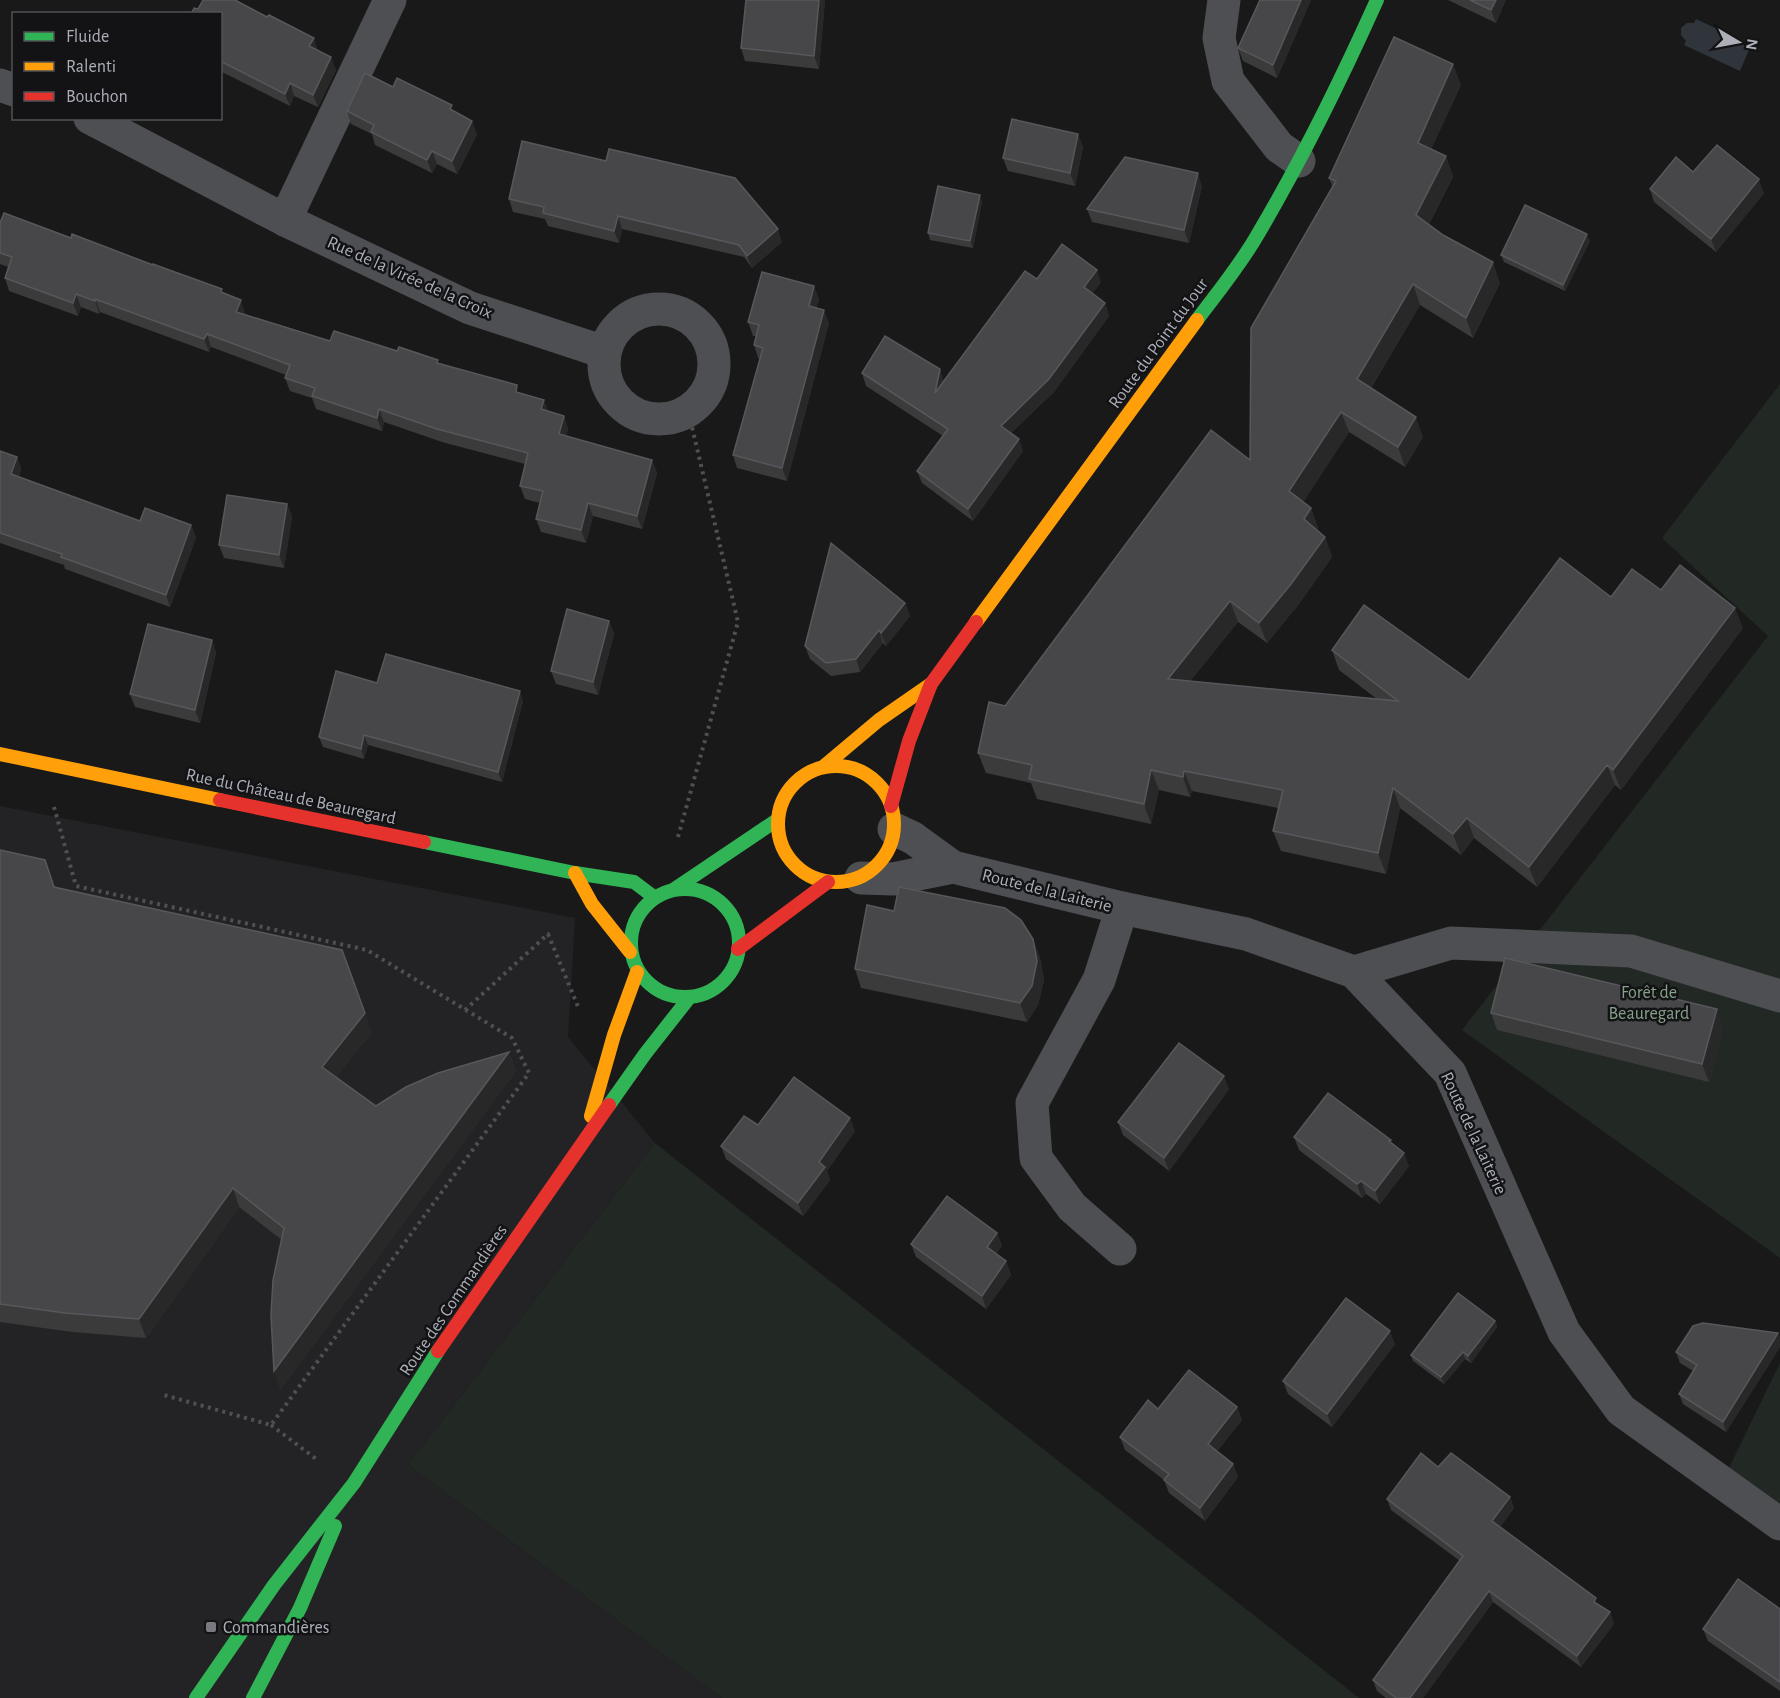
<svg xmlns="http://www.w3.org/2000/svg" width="1780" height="1698" font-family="'Alegreya Sans',sans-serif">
	<rect width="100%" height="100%" fill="#191919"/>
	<polygon fill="#232325" points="0,806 575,918 568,1037 655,1143 408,1465 722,1698 0,1698"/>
	<g fill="#222823">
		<polygon points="1780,384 1780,1258 1462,1030 1768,636 1662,538"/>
		<polygon points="655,1143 1359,1698 722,1698 408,1465"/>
		<polygon points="1780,1363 1780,1524 1722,1482"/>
	</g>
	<polygon fill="#30353c" points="1696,19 1751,45 1740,71 1684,45 1686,41 1681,35 1681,28 1687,23 1694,23"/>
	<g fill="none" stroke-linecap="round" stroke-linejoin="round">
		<g stroke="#4f5052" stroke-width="4" stroke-dasharray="3 4.5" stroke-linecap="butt">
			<polyline points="54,807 76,886 367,950 512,1038 529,1073 271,1425 164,1395"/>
			<polyline points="678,837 738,622 688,410"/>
			<polyline points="465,1010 548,934 579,1009"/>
			<polyline points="271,1425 319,1461"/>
		</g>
		<g stroke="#4e4f52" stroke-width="33">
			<polyline points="1224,0 1219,38 1228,81 1279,147 1299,161"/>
			<polyline points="0,85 14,90"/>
			<polyline points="90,118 285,220 470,308 604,352"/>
			<polyline points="285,220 390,0"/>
			<circle cx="659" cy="364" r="55"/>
			<polyline points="894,829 913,838 953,867 1122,908 1246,934 1354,972 1450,1073 1564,1332 1621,1410 1780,1524"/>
			<polyline points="861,878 893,879 953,867"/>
			<polyline points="1354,972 1451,943 1631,951 1780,996"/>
			<polyline points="1120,1249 1072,1207 1036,1158 1032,1103 1099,980 1122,908"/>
		</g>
		<g stroke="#30b455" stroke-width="14">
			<path d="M1197 320C1218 292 1241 264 1258 234 1303 158 1341 80 1377 0"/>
			<polyline points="424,842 575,873 634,882 654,897"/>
			<circle cx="685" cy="943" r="54"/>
			<polyline points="673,890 777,820"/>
			<polyline points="609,1105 645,1054 689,998"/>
			<polyline points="196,1698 274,1585 354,1483 438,1351"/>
			<polyline points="253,1698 300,1608 335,1526"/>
		</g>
		<g stroke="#ff9f0a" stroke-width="14">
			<polyline points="976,622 1197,320"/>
			<polyline points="0,754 220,800"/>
			<circle cx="836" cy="824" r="58"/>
			<polyline points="823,767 879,720 931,684"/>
			<polyline points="575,873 592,904 630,952"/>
			<polyline points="591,1116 614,1035 637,972"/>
		</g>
		<g stroke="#e5322d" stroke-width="14">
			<polyline points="220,800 424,842"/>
			<polyline points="891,806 909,741 931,684 976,622"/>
			<polyline points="738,949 828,882"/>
			<polyline points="438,1351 609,1105"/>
		</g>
	</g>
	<g fill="#3b3b3c">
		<polygon points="825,0 819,69 745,61 741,48"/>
		<polygon points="1260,0 1311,0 1277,78 1243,61 1238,48"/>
		<polygon points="1448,0 1506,0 1496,23"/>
		<polygon points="220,14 318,51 336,70 318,107 294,96 290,106 220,71"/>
		<polygon points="1461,85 1431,149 1446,156 1453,177 1429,224 1500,283 1473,338 1420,305 1371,388 1423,437 1405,467 1349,432 1303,502 1311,508 1318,528 1317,530 1325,537 1332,557 1299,604 1267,643 1238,622 1190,681 1377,699 1339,670 1332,650 1469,680 1611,597 1661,590 1743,628 1621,790 1615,785 1537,887 1474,838 1461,855 1400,808 1386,874 1281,851 1273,831 1278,808 1192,791 1190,797 1159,790 1151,824 1037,799 1031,783 986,773 978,753 1005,706 1250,460 1333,188 1329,178"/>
		<polygon points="393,87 454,111 477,134 457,174 437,164 432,173 375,145 372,134 351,124 347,111"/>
		<polygon points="1078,134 1083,147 1075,186 1008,171 1003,158"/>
		<polygon points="1693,172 1764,193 1716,252 1654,202 1650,189"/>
		<polygon points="1202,186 1189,243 1092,222 1087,209"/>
		<polygon points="509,199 782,242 752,268 744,257 622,229 619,243 548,226 545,219 513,212"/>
		<polygon points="982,202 973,248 930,240 928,233"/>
		<polygon points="0,223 71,238 223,293 245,313 245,314 330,341 397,351 439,363 520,393 548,411 564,416 568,429 566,436 652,460 657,473 642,529 593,516 586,543 541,532 536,519 540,503 525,499 520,486 525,464 442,442 384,422 382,431 316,409 312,398 290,391 285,378 286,375 211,347 209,352 100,312 99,314 81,307 78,316 9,291 5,278 8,267 0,264"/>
		<polygon points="1590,241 1565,291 1504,262 1501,255"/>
		<polygon points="1037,279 1101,282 1092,294 1105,303 1109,316 1054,392 1011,433 1023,451 973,521 922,483 917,471 943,436 866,386 862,373 944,381"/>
		<polygon points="814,286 819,299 816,308 829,323 787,481 737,468 733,455 760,359 758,358 754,345 756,336 753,336 748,322"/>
		<polygon points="0,451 17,457 21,469 19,477 140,521 191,525 196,538 170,607 65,569 64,565 0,543"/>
		<polygon points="287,504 292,517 284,568 224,558 219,545"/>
		<polygon points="905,603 910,616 886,646 883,643 860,672 831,676 810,659 805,646"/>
		<polygon points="609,621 614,634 598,695 556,684 551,671"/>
		<polygon points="212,640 216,653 200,723 135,707 130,694"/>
		<polygon points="377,683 523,701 502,782 368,745 364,759 323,747 319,737"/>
		<polygon points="0,850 54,887 372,1032 336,1077 376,1106 509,1052 516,1071 280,1390 282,1240 239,1207 146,1338 72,1332 0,1322"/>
		<polygon points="1033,939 1040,958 1044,980 1038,1005 1027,1022 861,988 855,969"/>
		<polygon points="1491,1013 1723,1026 1709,1082 1497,1030"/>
		<polygon points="1229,1089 1169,1171 1123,1135 1118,1122"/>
		<polygon points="758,1125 855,1131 827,1171 830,1180 803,1216 726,1159 721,1146"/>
		<polygon points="1294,1137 1392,1143 1409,1166 1380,1204 1366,1194 1362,1198 1299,1150"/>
		<polygon points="997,1233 1002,1246 996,1254 1006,1261 1011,1275 986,1309 916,1257 911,1244"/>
		<polygon points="1495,1321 1497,1327 1471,1363 1465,1359 1444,1384 1413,1361 1411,1355"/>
		<polygon points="1778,1333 1780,1338 1780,1347 1726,1432 1683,1404 1679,1394 1693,1371 1680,1363 1676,1352"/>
		<polygon points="1395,1344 1332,1427 1288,1394 1283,1381"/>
		<polygon points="1237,1407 1242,1420 1217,1451 1233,1464 1238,1477 1205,1521 1169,1493 1164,1480 1125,1450 1120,1437 1158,1409"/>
		<polygon points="1438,1467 1510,1497 1514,1508 1500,1527 1599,1605 1610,1612 1614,1624 1581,1667 1493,1602 1423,1698 1386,1698 1377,1691 1373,1680 1460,1561 1391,1510 1387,1499"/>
		<polygon points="1780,1609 1780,1691 1708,1641 1703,1629"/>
	</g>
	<g fill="#282829">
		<polygon points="819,0 825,0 819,69 814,56"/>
		<polygon points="1301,0 1311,0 1277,78 1273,65"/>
		<polygon points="1496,0 1506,0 1496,23 1491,10"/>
		<polygon points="314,38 318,51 309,46"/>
		<polygon points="331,57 336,70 318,107 313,95"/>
		<polygon points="1453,64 1461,85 1425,163 1418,143"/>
		<polygon points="290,83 294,96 290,106 285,94"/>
		<polygon points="472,121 477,134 457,174 452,161"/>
		<polygon points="1078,134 1083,147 1075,186 1070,173"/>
		<polygon points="432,151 437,164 432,173 427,160"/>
		<polygon points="1446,156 1453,177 1423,235 1416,215"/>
		<polygon points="1198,173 1202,186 1189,243 1184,230"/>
		<polygon points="1759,179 1764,193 1716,252 1711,239"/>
		<polygon points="980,195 982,202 973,248 970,241"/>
		<polygon points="618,216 622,229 619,243 614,231"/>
		<polygon points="778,229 782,242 752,268 747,256"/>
		<polygon points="1587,234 1590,241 1565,291 1563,285"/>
		<polygon points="1493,262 1500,283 1473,338 1466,318"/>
		<polygon points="1097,270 1101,282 1088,300 1084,287"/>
		<polygon points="1413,284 1420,305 1364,399 1357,379"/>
		<polygon points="814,286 819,299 814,319 809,306"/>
		<polygon points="76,294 81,307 78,316 73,303"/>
		<polygon points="95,299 100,312 99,314 95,301"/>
		<polygon points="241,300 245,313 241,324 236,312"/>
		<polygon points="1105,303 1109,316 1054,392 1006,438 1001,426"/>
		<polygon points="824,310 829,323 787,481 782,468"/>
		<polygon points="207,334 211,347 209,352 204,339"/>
		<polygon points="940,369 944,382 935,393"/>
		<polygon points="544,400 549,413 541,409"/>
		<polygon points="379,409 384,422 382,431 377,418"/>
		<polygon points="1341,412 1349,432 1297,512 1289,491"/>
		<polygon points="564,416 568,429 564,447 559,434"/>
		<polygon points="1416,417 1423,437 1405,467 1398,447"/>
		<polygon points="1019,439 1023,451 973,521 968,509"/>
		<polygon points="17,457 21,469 16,486 11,474"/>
		<polygon points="652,460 657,473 642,529 637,516"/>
		<polygon points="588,503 593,516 586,543 581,530"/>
		<polygon points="287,504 292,517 284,568 279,555"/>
		<polygon points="1311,508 1318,528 1311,539 1304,519"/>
		<polygon points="191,525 196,538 170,607 166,595"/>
		<polygon points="1325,537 1332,557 1299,604 1267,643 1259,623"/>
		<polygon points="1230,601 1238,622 1176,699 1168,679"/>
		<polygon points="905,603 910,616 886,646 881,633"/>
		<polygon points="1735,608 1743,628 1621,790 1613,770"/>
		<polygon points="609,621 614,634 598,695 593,682"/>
		<polygon points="879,630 883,643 860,672 856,659"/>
		<polygon points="212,640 216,653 200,723 195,710"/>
		<polygon points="520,691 523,701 502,782 498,772"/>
		<polygon points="364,735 368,745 364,759 361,749"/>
		<polygon points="1607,765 1615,785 1537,887 1529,867"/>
		<polygon points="1151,770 1159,790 1151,824 1144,804"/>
		<polygon points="1184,771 1192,791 1190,797 1183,777"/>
		<polygon points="1393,788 1400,808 1386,874 1378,853"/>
		<polygon points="1467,818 1474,838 1461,855 1453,834"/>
		<polygon points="1033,939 1040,958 1044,980 1038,1005 1027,1022 1020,1003"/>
		<polygon points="1717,1009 1723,1026 1709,1082 1702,1064"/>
		<polygon points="365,1013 372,1032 329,1086 322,1067"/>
		<polygon points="509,1052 516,1071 280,1390 274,1371"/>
		<polygon points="1224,1076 1229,1089 1169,1171 1164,1158"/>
		<polygon points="850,1118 855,1131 827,1171 830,1180 803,1216 798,1203 819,1162"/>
		<polygon points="1404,1153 1409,1166 1380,1204 1375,1191"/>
		<polygon points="1361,1181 1366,1194 1362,1198 1357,1184"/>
		<polygon points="233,1188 239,1207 146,1338 139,1319"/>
		<polygon points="997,1233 1002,1246 992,1260 987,1247"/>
		<polygon points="1006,1261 1011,1275 986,1309 982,1296"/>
		<polygon points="1495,1321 1497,1327 1471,1363 1468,1356"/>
		<polygon points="1390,1331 1395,1344 1332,1427 1327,1414"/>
		<polygon points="1778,1333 1780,1338 1780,1347 1726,1432 1723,1422"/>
		<polygon points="1463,1352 1465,1359 1444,1384 1441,1377"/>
		<polygon points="1237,1407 1242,1420 1213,1457 1208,1444"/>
		<polygon points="1233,1464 1238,1477 1205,1521 1200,1508"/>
		<polygon points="1510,1497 1514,1508 1497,1532 1492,1521"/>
		<polygon points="1489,1591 1493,1602 1423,1698 1410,1698"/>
		<polygon points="1610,1612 1614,1624 1581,1667 1577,1656"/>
	</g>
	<g fill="#47474a" stroke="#57585b" stroke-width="1.5">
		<polygon points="203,0 235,0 267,17 269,15 314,38 309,46 331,57 313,95 290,83 285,94 220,61 220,14 191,14 194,8 198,9"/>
		<polygon points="746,0 819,0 814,56 741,48"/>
		<polygon points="1260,0 1301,0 1273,65 1238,48"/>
		<polygon points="1470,0 1496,0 1491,10"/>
		<polygon points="1394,37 1453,64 1418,143 1446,156 1416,215 1443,235 1493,262 1466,318 1413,284 1357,379 1416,417 1398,447 1341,412 1289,491 1311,508 1304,519 1325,537 1291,584 1259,623 1230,601 1168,679 1398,701 1332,650 1364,605 1469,680 1560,558 1611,597 1632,569 1661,590 1680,565 1735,608 1613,770 1607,765 1529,867 1467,818 1453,834 1393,788 1378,853 1273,831 1283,790 1184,771 1183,777 1151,770 1144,804 1029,779 1032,765 978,753 989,702 1005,706 1211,430 1250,460 1251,328 1336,181 1329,178"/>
		<polygon points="365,73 393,87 397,78 452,105 450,109 472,121 452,161 432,151 427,160 371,132 374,125 347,111"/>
		<polygon points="1012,119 1078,134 1070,173 1003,158"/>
		<polygon points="522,141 606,161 609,149 735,178 778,229 747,256 739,245 618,216 614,231 543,213 544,207 509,199"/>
		<polygon points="1717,145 1759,179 1711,239 1650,189 1676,157 1693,172"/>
		<polygon points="1125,157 1198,173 1184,230 1087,209"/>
		<polygon points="938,186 980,195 970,241 928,233"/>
		<polygon points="1525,205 1587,234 1563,285 1501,255"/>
		<polygon points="4,213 71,238 72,234 153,265 153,264 222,289 221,292 241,300 236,312 330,341 334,331 397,351 399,347 438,360 437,363 517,385 516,392 544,400 541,409 564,416 559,434 652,460 637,516 588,503 581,530 536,519 543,491 520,486 528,453 437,429 379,409 377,418 312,396 315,388 285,378 290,365 207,334 204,339 95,299 95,301 76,294 73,303 5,278 12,257 0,253 0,223"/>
		<polygon points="1062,244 1097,270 1084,287 1105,303 1049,379 1001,426 1019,439 968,509 917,471 948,429 862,373 885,336 940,369 935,393 1025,271 1037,279"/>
		<polygon points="762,272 814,286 809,306 824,310 782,468 733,455 763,348 754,345 759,325 748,322"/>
		<polygon points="0,451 17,457 11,474 140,521 145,508 191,525 166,595 61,557 62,554 0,533"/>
		<polygon points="227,495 287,504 279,555 219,545"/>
		<polygon points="831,543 905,603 881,633 879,630 856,659 826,663 805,646"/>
		<polygon points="567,609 609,621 593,682 551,671"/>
		<polygon points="148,624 212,640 195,710 130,694"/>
		<polygon points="386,654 520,691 498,772 364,735 361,749 319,737 336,671 377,683"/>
		<polygon points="0,850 45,860 54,887 342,950 365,1013 322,1067 376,1106 406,1087 438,1073 509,1052 274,1371 271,1315 273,1280 284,1228 233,1188 139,1319 65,1313 0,1304"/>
		<polygon points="899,887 1005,908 1021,920 1033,939 1037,961 1032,986 1020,1003 855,969 867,905 894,911"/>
		<polygon points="1505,958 1717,1009 1702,1064 1491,1013"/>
		<polygon points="1179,1043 1224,1076 1164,1158 1118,1122"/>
		<polygon points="794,1077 850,1118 819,1162 825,1167 798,1203 721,1146 744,1116 758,1125"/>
		<polygon points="1328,1093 1391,1140 1389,1141 1404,1153 1375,1191 1361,1181 1357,1184 1294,1137"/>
		<polygon points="947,1196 997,1233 987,1247 1006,1261 982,1296 911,1244"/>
		<polygon points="1458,1293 1495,1321 1468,1356 1463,1352 1441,1377 1411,1355"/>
		<polygon points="1346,1298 1390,1331 1327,1414 1283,1381"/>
		<polygon points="1703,1323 1778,1333 1723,1422 1679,1394 1697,1365 1676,1352 1693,1326"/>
		<polygon points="1189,1370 1237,1407 1208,1444 1233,1464 1200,1508 1164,1480 1169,1474 1120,1437 1148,1400 1158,1409"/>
		<polygon points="1421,1453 1438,1467 1451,1453 1510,1497 1492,1521 1596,1598 1594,1602 1610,1612 1577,1656 1489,1591 1410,1698 1396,1698 1373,1680 1463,1556 1387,1499"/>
		<polygon points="1738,1579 1780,1609 1780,1682 1703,1629"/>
	</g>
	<rect fill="#797a80" stroke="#131315" stroke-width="2" x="205" y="1621" width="12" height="12" rx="3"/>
	<g text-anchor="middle" stroke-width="5" stroke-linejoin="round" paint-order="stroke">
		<g font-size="18" fill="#acafb8" stroke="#131315">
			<text transform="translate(410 277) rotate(24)" y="6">Rue de la Virée de la Croix</text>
			<text transform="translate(1158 343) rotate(-54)" y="6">Route du Point du Jour</text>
			<text transform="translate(291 796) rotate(12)" y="6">Rue du Château de Beauregard</text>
			<text transform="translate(1047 890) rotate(14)" y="6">Route de la Laiterie</text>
			<text transform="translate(1474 1133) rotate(65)" y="6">Route de la Laiterie</text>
			<text transform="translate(453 1300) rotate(-56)" y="6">Route des Commandières</text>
		</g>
		<g font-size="18" fill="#86a189" stroke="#131315">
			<text x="1649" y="998">Forêt de<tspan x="1649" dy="21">Beauregard</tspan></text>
		</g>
		<g font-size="18" fill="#acafb8" stroke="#131315" text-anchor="start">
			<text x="223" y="1633">Commandières</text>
		</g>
	</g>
	<rect x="12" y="12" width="210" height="108" fill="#131315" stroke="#505156" stroke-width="1.5"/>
	<rect x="24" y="32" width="30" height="9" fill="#30b455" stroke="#505156" stroke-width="1.5"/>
	<text x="66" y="42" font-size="18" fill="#acafb8">Fluide</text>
	<rect x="24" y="62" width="30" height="9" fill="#ff9f0a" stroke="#505156" stroke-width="1.5"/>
	<text x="66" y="72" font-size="18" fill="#acafb8">Ralenti</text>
	<rect x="24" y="92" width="30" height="9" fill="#e5322d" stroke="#505156" stroke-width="1.5"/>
	<text x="66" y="102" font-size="18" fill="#acafb8">Bouchon</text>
	<g transform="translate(1738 42) rotate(100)" stroke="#131315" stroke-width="4.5" paint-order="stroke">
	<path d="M0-4.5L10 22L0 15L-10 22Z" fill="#acafb8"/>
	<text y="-9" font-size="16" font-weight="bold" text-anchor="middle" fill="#acafb8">N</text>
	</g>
</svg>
